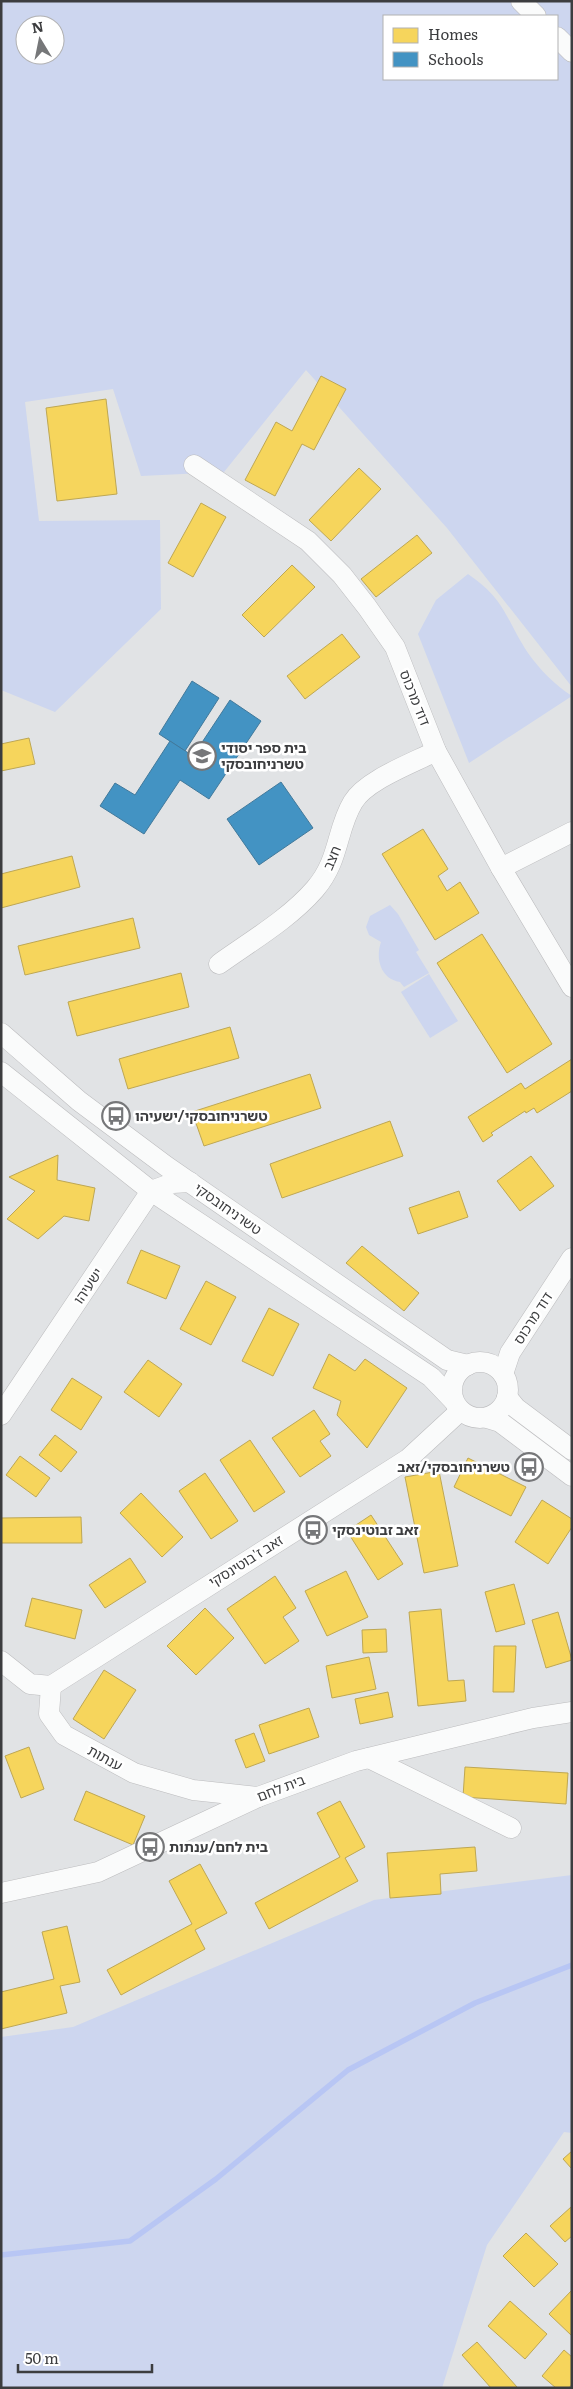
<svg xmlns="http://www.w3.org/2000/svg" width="573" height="2389" font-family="Literata,'Noto Sans Hebrew',serif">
	<rect width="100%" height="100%" fill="#e1e3e5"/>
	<g fill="#cdd6ef" fill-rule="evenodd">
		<path d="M1 1H572V687L447 528 306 370 224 472 141 476 113 389 25 402 39 521 160 520 161 609 55 712 1 690ZM384 16H557V79H384ZM25 25H55V55H25Z"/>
		<path d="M468 574C506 600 505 618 528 653 540 670 555 685 572 696L469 763 418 634 436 600Z"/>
		<path d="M390 905 398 914 419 950 416 952 429 973 404 987 400 982C381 979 375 959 381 942L369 935 366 927 370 916Z"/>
		<polygon points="429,974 458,1021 430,1038 401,992"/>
		<polygon points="572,1875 572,2133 564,2132 487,2245 442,2388 1,2388 1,2037 73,2027 374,1900"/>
	</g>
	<g fill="#f6d55c" stroke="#bea753">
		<polygon points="321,376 346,389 314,450 302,444 275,496 245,480 276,422 292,431"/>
		<polygon points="106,399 117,494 57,501 46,408"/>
		<polygon points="359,468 381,489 331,541 309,520"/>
		<polygon points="201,503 226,517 193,577 168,563"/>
		<polygon points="417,535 432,553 376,597 361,579"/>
		<polygon points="292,565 315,587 264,637 242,615"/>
		<polygon points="342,634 360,657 305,699 287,676"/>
		<polygon points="29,738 35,764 1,771 1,744"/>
		<polygon points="423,829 448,869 438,876 447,891 460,882 479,913 435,940 382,854"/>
		<polygon points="72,856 80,887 1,908 1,874"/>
		<polygon points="133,918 140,948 25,975 18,946"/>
		<polygon points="482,934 552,1044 507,1073 437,963"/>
		<polygon points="181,973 189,1007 77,1036 68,1002"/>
		<polygon points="230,1027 239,1058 128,1089 119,1059"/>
		<polygon points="572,1059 572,1091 537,1113 534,1108 526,1113 525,1111 491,1133 493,1135 483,1142 468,1117 521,1083 525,1089"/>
		<polygon points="310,1074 321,1108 204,1146 192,1112"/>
		<polygon points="390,1121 403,1156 282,1198 270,1164"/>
		<polygon points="58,1155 57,1180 95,1188 89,1221 64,1216 38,1239 7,1219 35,1191 9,1177"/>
		<polygon points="531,1156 554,1186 520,1211 497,1181"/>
		<polygon points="459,1191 468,1217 418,1234 409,1208"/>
		<polygon points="362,1246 419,1293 404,1311 346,1263"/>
		<polygon points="141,1250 180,1266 166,1299 127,1283"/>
		<polygon points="206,1281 236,1297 211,1345 180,1329"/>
		<polygon points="269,1308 299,1324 273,1376 242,1361"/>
		<polygon points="329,1354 355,1371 365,1359 407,1388 367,1448 337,1415 341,1401 313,1388"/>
		<polygon points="148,1360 182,1384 159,1417 124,1392"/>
		<polygon points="72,1378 102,1397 81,1430 51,1410"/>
		<polygon points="314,1410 330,1434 320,1441 331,1456 300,1477 272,1438"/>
		<polygon points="55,1435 77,1452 61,1472 39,1455"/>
		<polygon points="250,1440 285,1492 254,1512 220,1460"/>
		<polygon points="20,1456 50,1478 36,1497 6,1475"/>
		<polygon points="468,1458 526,1487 511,1516 454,1487"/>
		<polygon points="439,1471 458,1566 424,1573 405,1477"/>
		<polygon points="205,1473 238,1521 211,1539 179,1491"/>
		<polygon points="141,1493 183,1537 162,1557 120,1513"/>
		<polygon points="542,1500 572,1519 572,1527 548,1564 515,1542"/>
		<polygon points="371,1515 403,1564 378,1580 347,1531"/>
		<polygon points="81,1517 82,1543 1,1543 1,1518"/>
		<polygon points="130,1558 146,1582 105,1608 89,1585"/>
		<polygon points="346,1571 368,1617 327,1636 305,1591"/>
		<polygon points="275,1576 296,1608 283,1617 299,1641 265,1664 227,1609"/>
		<polygon points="514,1584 525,1624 496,1632 485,1592"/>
		<polygon points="32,1598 82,1610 75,1639 25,1626"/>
		<polygon points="205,1608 234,1638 196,1675 167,1646"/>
		<polygon points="441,1609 448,1681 464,1680 466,1701 418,1706 409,1612"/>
		<polygon points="558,1612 572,1660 546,1668 532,1620"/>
		<polygon points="386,1629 387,1652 363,1653 362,1630"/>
		<polygon points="494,1646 516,1646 514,1692 493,1692"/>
		<polygon points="369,1657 376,1689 332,1698 326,1666"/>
		<polygon points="104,1670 136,1690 104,1739 73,1719"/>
		<polygon points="388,1692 393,1717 360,1724 355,1699"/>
		<polygon points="309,1708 319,1737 269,1754 259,1725"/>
		<polygon points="254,1733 265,1761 246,1768 235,1740"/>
		<polygon points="29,1747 44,1789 21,1798 5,1756"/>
		<polygon points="465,1767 568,1773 566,1804 463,1797"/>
		<polygon points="86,1791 145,1816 133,1845 74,1820"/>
		<polygon points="340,1801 365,1847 345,1858 358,1881 269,1929 255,1903 340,1857 317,1813"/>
		<polygon points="475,1847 477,1871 440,1874 441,1894 390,1898 387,1853"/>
		<polygon points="200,1864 227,1913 195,1930 205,1949 121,1995 107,1970 192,1924 169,1881"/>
		<polygon points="67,1926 80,1982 60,1986 67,2013 1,2029 1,1992 54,1979 42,1932"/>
		<polygon points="572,2151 572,2169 563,2159"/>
		<polygon points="571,2207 572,2236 565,2242 550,2226"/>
		<polygon points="526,2233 558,2264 534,2287 503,2256"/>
		<polygon points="572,2290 572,2336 549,2314"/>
		<polygon points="510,2301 547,2334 525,2359 488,2326"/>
		<polygon points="477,2342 517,2387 515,2388 491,2388 462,2355"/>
		<polygon points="564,2350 572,2357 572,2384 569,2388 556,2388 542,2376"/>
	</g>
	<g fill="#4393c3" stroke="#41799b">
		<polygon points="192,681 219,698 185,751 159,734"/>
		<polygon points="230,700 261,721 209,799 180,780 144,834 100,806 115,783 135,795 170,741 193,756"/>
		<polygon points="281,782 313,828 259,865 227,819"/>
	</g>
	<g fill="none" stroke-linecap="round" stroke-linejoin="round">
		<polyline stroke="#b8c6f4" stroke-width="5.5" points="1,2255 130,2241 216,2179 348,2070 475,2003 572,1965"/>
		<defs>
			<g id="minor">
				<polyline points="521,1 536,16"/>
				<polyline points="557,37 572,52"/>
				<polyline points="194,465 308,541 342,575 367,607 395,647 436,751 501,868 572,987"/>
				<polyline points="501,868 572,832"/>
				<path d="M219 964C251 941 289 919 315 889 340 860 336 830 353 802 366 780 413 763 436 751"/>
				<polyline points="1,1033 79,1101 166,1166 447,1360 468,1365"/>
				<polyline points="1,1072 151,1191 431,1377 453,1400"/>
				<circle cx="480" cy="1390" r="28"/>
				<polyline points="503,1374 510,1353 572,1258"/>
				<polyline points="507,1397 516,1408 572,1450"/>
				<polyline points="1,1415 151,1191 173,1183 190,1182"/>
				<polyline points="487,1418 500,1422 572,1476"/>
				<polyline points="1,1661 30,1684 51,1686"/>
				<polyline points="51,1686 408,1459 460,1411"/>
				<polyline points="51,1686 49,1714 64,1735 134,1773 193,1790 258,1797"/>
				<polyline points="369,1758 511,1828"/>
				<polyline points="1,1893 98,1872 258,1797 356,1761 533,1718 572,1712"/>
			</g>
		</defs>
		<use href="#minor" stroke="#bcbcbe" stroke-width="21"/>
		<use href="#minor" stroke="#fafbfb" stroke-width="20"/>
	</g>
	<defs>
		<symbol id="school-ring" viewBox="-11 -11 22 22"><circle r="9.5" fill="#fff" stroke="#767779" stroke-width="1.5"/><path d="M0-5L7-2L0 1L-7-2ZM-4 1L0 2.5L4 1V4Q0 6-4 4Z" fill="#767779"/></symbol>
		<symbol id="bus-ring" viewBox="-11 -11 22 22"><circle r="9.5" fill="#fff" stroke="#767779" stroke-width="1.5"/><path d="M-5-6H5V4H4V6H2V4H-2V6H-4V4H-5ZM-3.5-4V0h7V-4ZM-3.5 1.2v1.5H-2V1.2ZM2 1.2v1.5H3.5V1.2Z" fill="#767779"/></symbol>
	</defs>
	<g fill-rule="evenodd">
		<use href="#school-ring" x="186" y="740" width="32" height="32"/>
		<use href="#bus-ring" x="100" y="1100" width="32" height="32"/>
		<use href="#bus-ring" x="513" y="1451" width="32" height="32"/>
		<use href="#bus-ring" x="297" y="1514" width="32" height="32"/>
		<use href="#bus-ring" x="134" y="1831" width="32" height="32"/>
	</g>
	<g text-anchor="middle" stroke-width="5" stroke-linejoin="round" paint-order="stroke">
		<g font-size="14" fill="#3c3d3f" stroke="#fff">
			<text transform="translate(415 698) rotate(68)" y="5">דוד מרכוס</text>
			<text transform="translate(332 858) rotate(-67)" y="5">חצב</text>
			<text transform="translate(228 1209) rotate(35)" y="5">טשרניחובסקי</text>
			<text transform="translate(88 1286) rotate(-56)" y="5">ישעיהו</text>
			<text transform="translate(533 1318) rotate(-57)" y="5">דוד מרכוס</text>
			<text transform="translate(246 1561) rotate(-32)" y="5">זאב ז'בוטינסקי</text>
			<text transform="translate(105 1758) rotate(29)" y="5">ענתות</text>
			<text transform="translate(281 1788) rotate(-21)" y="5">בית לחם</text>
		</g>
		<g font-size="14" font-weight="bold" fill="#3c3d3f" stroke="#fff" text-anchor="start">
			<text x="221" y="753">בית ספר יסודי<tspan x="221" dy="16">טשרניחובסקי</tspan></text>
			<text x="135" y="1121">טשרניחובסקי/ישעיהו</text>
			<text x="510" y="1472" text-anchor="end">טשרניחובסקי/זאב</text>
			<text x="332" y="1535">זאב זבוטינסקי</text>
			<text x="169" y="1852">בית לחם/ענתות</text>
		</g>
	</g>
	<rect width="573" height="2389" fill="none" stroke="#3c3d3f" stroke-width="5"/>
	<rect x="383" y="15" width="175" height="65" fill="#ffffff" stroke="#b1b1b2"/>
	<rect x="393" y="28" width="25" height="15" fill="#f6d55c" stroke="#b1b1b2"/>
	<text x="428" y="40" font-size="15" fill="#3c3d3f">Homes</text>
	<rect x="393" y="52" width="25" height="15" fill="#4393c3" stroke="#b1b1b2"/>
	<text x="428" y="65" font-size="15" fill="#3c3d3f">Schools</text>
	<g transform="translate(40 40) rotate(350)"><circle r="24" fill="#ffffff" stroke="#b1b1b2"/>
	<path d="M0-4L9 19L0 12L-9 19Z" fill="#767779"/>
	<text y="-8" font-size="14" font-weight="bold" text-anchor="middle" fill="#3c3d3f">N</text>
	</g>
	<path d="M18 2364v8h134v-8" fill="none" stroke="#3c3d3f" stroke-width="2.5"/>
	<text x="25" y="2364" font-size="15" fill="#3c3d3f" stroke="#ffffff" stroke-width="4" paint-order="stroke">50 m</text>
</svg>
